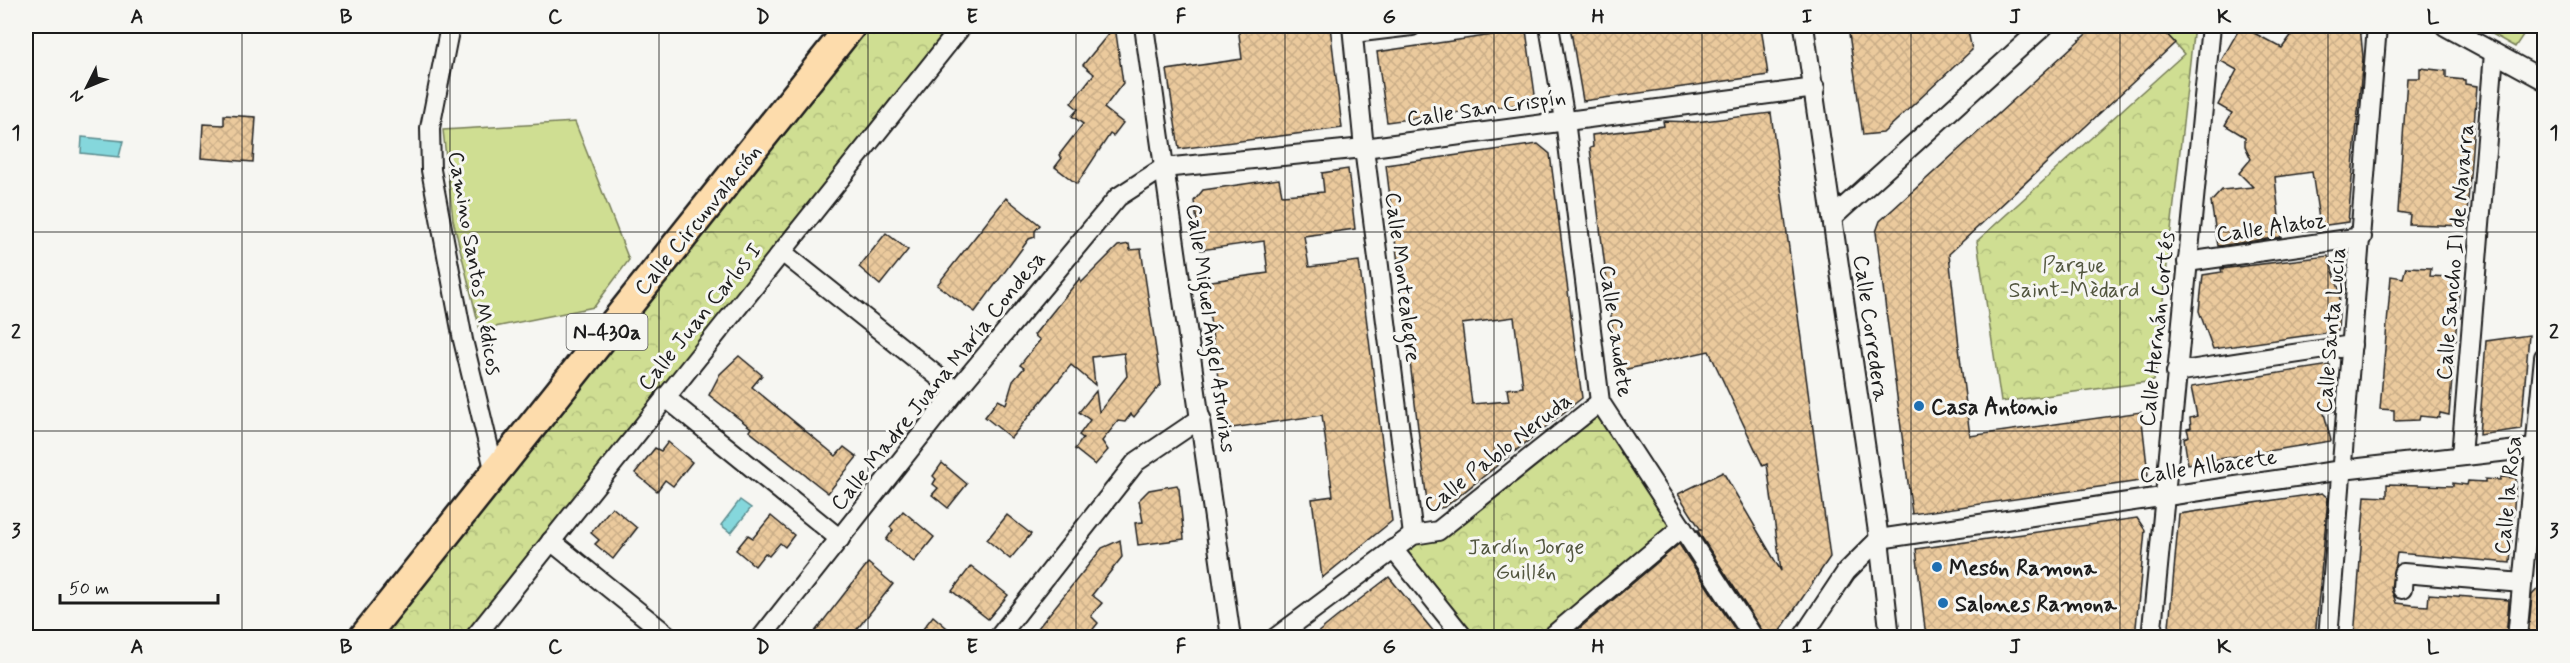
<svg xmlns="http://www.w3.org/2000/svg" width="2570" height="663" font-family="Mynerve,sans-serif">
	<defs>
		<pattern id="forest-crowns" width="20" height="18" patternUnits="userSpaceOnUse" patternTransform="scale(1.5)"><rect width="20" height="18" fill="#cfde92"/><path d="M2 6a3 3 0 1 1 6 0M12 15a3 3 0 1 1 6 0" fill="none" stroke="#b1be7d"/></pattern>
		<pattern id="building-cross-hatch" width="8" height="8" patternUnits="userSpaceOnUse" patternTransform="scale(1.5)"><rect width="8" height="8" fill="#ebca9d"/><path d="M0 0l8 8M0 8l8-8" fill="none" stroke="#c9ad87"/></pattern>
	</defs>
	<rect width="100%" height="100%" fill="#f6f6f2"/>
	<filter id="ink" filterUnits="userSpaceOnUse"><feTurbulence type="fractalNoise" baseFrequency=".0167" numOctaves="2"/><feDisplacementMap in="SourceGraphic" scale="12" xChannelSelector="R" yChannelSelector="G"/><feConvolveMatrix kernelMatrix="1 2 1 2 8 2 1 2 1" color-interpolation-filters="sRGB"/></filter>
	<g filter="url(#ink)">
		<polygon fill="#cfde92" stroke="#767d57" stroke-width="1.5" points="575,122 629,260 594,307 480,330 453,220 443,130"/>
		<g fill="url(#forest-crowns)" stroke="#767d57" stroke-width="1.5">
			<polygon points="851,26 962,26 474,637 363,638"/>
			<polygon points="2159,26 2194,26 2154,381 2001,402 1977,241 2184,54"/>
			<polygon points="2478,26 2529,26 2515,47"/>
			<polygon points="1600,402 1682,527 1550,637 1464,637 1393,549 1438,531"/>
		</g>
		<g fill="#85d7dc" stroke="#5b8c8f" stroke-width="1.5">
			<polygon points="82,137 123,141 119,157 81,153"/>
			<polygon points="740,500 751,508 731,533 721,525"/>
		</g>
		<g fill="url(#building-cross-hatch)" stroke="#1c1c1c" stroke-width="1.5" fill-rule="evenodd">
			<polygon points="1115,26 1123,83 1104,108 1123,123 1113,136 1110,134 1077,184 1055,167 1062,158 1059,155 1083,124 1072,116 1078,109 1071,103 1094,74 1083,65"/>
			<polygon points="1238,26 1330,26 1342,128 1179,149 1167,70 1242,59"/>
			<polygon points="1570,26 1761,26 1768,75 1583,101"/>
			<polygon points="1848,26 1967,26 1972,50 1883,133 1863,135"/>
			<polygon points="2095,26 2159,26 2175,43 1949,254 1961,365 1970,436 2141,412 2148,475 2140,481 1912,514 1876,232 1880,221"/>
			<polygon points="2241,26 2282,48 2298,26 2360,26 2363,57 2348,222 2320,226 2312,172 2275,177 2281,237 2218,246 2211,202 2222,190 2253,187 2239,173 2251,159 2245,146 2245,137 2225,125 2232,113 2218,105 2237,70 2221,61"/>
			<polygon points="1526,30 1536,102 1387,122 1377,52"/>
			<polygon points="2420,68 2446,71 2446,78 2465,80 2465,84 2477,86 2466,226 2409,224 2410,214 2398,212 2407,78 2420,78"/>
			<polygon points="1771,113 1830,557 1780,631 1763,632 1697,530 1701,530 1678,494 1723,472 1781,571 1767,464 1763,466 1709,351 1618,371 1590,148 1593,147 1592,135 1664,126 1663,121 1695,122"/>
			<polygon points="224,115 256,117 253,162 201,158 203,124 224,125"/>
			<path d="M1538 144 1550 154 1582 398 1445 507 1428 510 1386 165ZM1514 317 1523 387 1507 389 1509 401 1472 404 1462 324Z"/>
			<polygon points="1348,169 1355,229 1304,236 1309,267 1359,261 1392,521 1322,578 1312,499 1333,496 1322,415 1225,429 1205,282 1268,273 1264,241 1201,250 1194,201 1203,190 1279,179 1282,195 1324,192 1322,173"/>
			<polygon points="1006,198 1040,225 1035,231 1035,237 1029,239 975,312 937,285"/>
			<polygon points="886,233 908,250 880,285 859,267"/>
			<polygon points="1129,244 1130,250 1141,249 1161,384 1134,417 1131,414 1125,422 1118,421 1102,441 1108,450 1095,465 1075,449 1083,438 1079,435 1090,420 1079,412 1096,391 1099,412 1127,376 1124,353 1092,357 1095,385 1071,365 1011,438 985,417 998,400 1006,404 1013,381 1024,368 1020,365 1040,340 1034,335 1080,278 1081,283 1118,246"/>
			<polygon points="2328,256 2340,292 2338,331 2213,349 2199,311 2203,275 2222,272 2221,269"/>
			<polygon points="2406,267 2431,268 2430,276 2449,277 2449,281 2460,282 2449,415 2440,413 2439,418 2420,416 2419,420 2394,421 2394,410 2380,409 2391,276 2403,278"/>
			<polygon points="2529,335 2521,429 2479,435 2486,341"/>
			<polygon points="739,356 762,375 752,387 836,456 844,447 857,457 828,493 749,431 751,428 709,395 720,374"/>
			<polygon points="2330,365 2336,396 2330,398 2334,411 2324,413 2331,441 2188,464 2184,438 2189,436 2187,429 2191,428 2190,418 2197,416 2191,387"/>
			<polygon points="668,442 692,462 673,486 665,480 657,491 635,473 655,448 661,451"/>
			<polygon points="942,463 967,484 948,508 932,495 938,488 933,484 936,479 933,476"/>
			<polygon points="2501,477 2516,478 2510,563 2397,553 2391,588 2396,603 2412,605 2428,606 2429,594 2509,600 2506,638 2354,638 2365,496 2387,497 2387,484 2453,486 2453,483 2467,485 2468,481 2485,482 2485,479 2500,480"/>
			<polygon points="1177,485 1179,489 1184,539 1138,545 1135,523 1143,522 1139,500 1149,490"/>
			<polygon points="2322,493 2328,498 2315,638 2168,638 2179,514"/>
			<polygon points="612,507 637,528 613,559 595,544 599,540 591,533"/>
			<polygon points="903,511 934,537 914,562 886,540 893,530 890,527"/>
			<polygon points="1007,515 1031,534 1010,559 987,540"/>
			<polygon points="771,516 794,535 785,547 780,543 769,556 765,553 755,566 736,550 748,535 753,538"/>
			<polygon points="2137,518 2145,530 2135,638 1926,638 1916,549"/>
			<polygon points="1120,540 1122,557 1092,595 1102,603 1091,616 1098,623 1086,638 1030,638 1102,548"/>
			<polygon points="1679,544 1738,634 1735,634 1737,638 1568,638"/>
			<polygon points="868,563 893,584 850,638 810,638"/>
			<polygon points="971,566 1008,595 988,619 952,591"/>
			<polygon points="1389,577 1439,638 1311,638 1337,617"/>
			<polygon points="2544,582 2544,638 2528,638 2532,595"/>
			<polygon points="933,616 959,638 916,638"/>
		</g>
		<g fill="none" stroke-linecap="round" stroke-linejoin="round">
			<defs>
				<g id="street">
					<polyline points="450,26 430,128 431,170 463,340 495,473"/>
					<polyline points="1144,26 1231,638"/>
					<polyline points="1352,26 1364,148 1413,535"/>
					<polyline points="1549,26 1565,120 1600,402 1754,638"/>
					<polyline points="1804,26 1879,539 1890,638"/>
					<polyline points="2445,26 2544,80"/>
					<polyline points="1353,33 1412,26"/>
					<polyline points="1832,218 2044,26"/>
					<polyline points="782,252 956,391"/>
					<polyline points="2187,262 2362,237"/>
					<polyline points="2176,372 2352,345"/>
					<polyline points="665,397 840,539"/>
					<polyline points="2461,456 2494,53"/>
					<polyline points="1879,539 2342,470 2544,447"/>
					<polyline points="551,541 671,638"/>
					<polyline points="1393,549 1464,638"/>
					<polyline points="2402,589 2403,573 2522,583"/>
					<polyline points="474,638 962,26"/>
					<polyline points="761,638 956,391 1118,197 1163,168 1364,148 1815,88"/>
					<polyline points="998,638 1136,462 1201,418"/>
					<polyline points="1275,638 1413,535 1438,531 1600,402"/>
					<polyline points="1550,638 1682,527"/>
					<polyline points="1802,638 1846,572 1879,539"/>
					<polyline points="2151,638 2211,26"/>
					<polyline points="2328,638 2377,26"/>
					<polyline points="2517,638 2544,357"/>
				</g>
				<polyline id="primary" points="363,638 851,26"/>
			</defs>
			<use href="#street" stroke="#1c1c1c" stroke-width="22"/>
			<use href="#primary" stroke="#1c1c1c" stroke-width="33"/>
			<use href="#street" stroke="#f6f6f2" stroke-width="18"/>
			<use href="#primary" stroke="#fddcac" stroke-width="28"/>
		</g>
	</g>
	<path fill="none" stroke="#1c1c1c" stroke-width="1.5" stroke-opacity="0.55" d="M242 26V638M450 26V638M659 26V638M868 26V638M1076 26V638M1285 26V638M1494 26V638M1702 26V638M1911 26V638M2120 26V638M2328 26V638M26 232H2544M26 431H2544"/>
	<g fill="#1f6fb2" stroke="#f6f6f2" stroke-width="2">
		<circle cx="1919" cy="406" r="6"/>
		<circle cx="1937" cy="567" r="6"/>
		<circle cx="1943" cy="603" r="6"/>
	</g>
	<g text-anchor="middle" stroke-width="6" stroke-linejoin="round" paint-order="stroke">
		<rect fill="#f6f6f2" stroke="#5d5d5c" stroke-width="1.5" x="566.5" y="314" width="81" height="36" rx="4.5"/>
		<g font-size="21" font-weight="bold" fill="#1c1c1c">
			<text x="607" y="339">N-430a</text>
		</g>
		<g font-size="22" fill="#1c1c1c" stroke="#f6f6f2">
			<text transform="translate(1486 107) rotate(-8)" y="8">Calle San Crispín</text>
			<text transform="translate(697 219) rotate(-51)" y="8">Calle Circunvalación</text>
			<text transform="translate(2271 226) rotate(-8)" y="8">Calle Alatoz</text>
			<text transform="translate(2454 252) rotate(-85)" y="8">Calle Sancho II de Navarra</text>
			<text transform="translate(476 263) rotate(80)" y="8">Camino Santos Médicos</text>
			<text transform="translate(1404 277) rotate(83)" y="8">Calle Montealegre</text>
			<text transform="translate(699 316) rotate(-51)" y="8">Calle Juan Carlos I</text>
			<text transform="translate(1212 328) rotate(82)" y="8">Calle Miguel Ángel Asturias</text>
			<text transform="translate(1872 328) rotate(82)" y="8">Calle Corredera</text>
			<text transform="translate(2156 329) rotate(-84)" y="8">Calle Hernán Cortés</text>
			<text transform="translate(2330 330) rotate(-85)" y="8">Calle Santa Lucía</text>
			<text transform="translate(1617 331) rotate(82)" y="8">Calle Caudete</text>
			<text transform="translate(937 380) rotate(-51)" y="8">Calle Madre Juana María Condesa</text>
			<text transform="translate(1497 452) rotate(-38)" y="8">Calle Pablo Neruda</text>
			<text transform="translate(2208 465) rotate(-8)" y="8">Calle Albacete</text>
			<text transform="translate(2507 495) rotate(-84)" y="8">Calle la Rosa</text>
		</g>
		<g font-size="22" fill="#52563f" stroke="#f6f6f2">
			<text x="2074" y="272">Parque<tspan x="2074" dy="25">Saint-Mèdard</tspan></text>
			<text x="1526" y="554">Jardín Jorge<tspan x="1526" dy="25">Guillén</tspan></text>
		</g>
		<g font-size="22" font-weight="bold" fill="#1c1c1c" stroke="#f6f6f2" text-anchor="start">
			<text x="1931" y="414">Casa Antonio</text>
			<text x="1949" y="575">Mesón Ramona</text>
			<text x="1955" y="611">Salones Ramona</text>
		</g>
	</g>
	<rect width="2570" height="663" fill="none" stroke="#f6f6f2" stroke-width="66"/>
	<g transform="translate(87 87) rotate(227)" stroke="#f6f6f2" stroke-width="4.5" paint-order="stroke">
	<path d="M0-4.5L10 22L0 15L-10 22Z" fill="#1c1c1c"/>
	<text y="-9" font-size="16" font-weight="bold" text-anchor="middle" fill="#1c1c1c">N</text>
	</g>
	<path d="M60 594v9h158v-9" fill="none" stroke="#1c1c1c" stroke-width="3"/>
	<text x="69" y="594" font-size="18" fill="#1c1c1c" stroke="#f6f6f2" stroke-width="4.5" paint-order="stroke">50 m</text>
	<rect x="33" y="33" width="2504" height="597" fill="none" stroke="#1c1c1c" stroke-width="2"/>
	<g font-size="20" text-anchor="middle" font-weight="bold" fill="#1c1c1c">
		<text x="137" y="23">A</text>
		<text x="346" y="23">B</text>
		<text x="555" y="23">C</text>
		<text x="763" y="23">D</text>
		<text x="972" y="23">E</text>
		<text x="1181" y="23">F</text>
		<text x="1389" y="23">G</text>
		<text x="1598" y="23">H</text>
		<text x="1807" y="23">I</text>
		<text x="2015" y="23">J</text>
		<text x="2224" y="23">K</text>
		<text x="2433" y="23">L</text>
		<text x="16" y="139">1</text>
		<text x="2554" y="139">1</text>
		<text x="16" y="338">2</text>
		<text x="2554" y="338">2</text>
		<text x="16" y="537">3</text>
		<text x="2554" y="537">3</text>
		<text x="137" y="653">A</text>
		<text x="346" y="653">B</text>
		<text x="555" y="653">C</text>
		<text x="763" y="653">D</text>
		<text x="972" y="653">E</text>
		<text x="1181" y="653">F</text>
		<text x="1389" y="653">G</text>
		<text x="1598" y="653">H</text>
		<text x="1807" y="653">I</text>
		<text x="2015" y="653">J</text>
		<text x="2224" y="653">K</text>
		<text x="2433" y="653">L</text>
	</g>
</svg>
